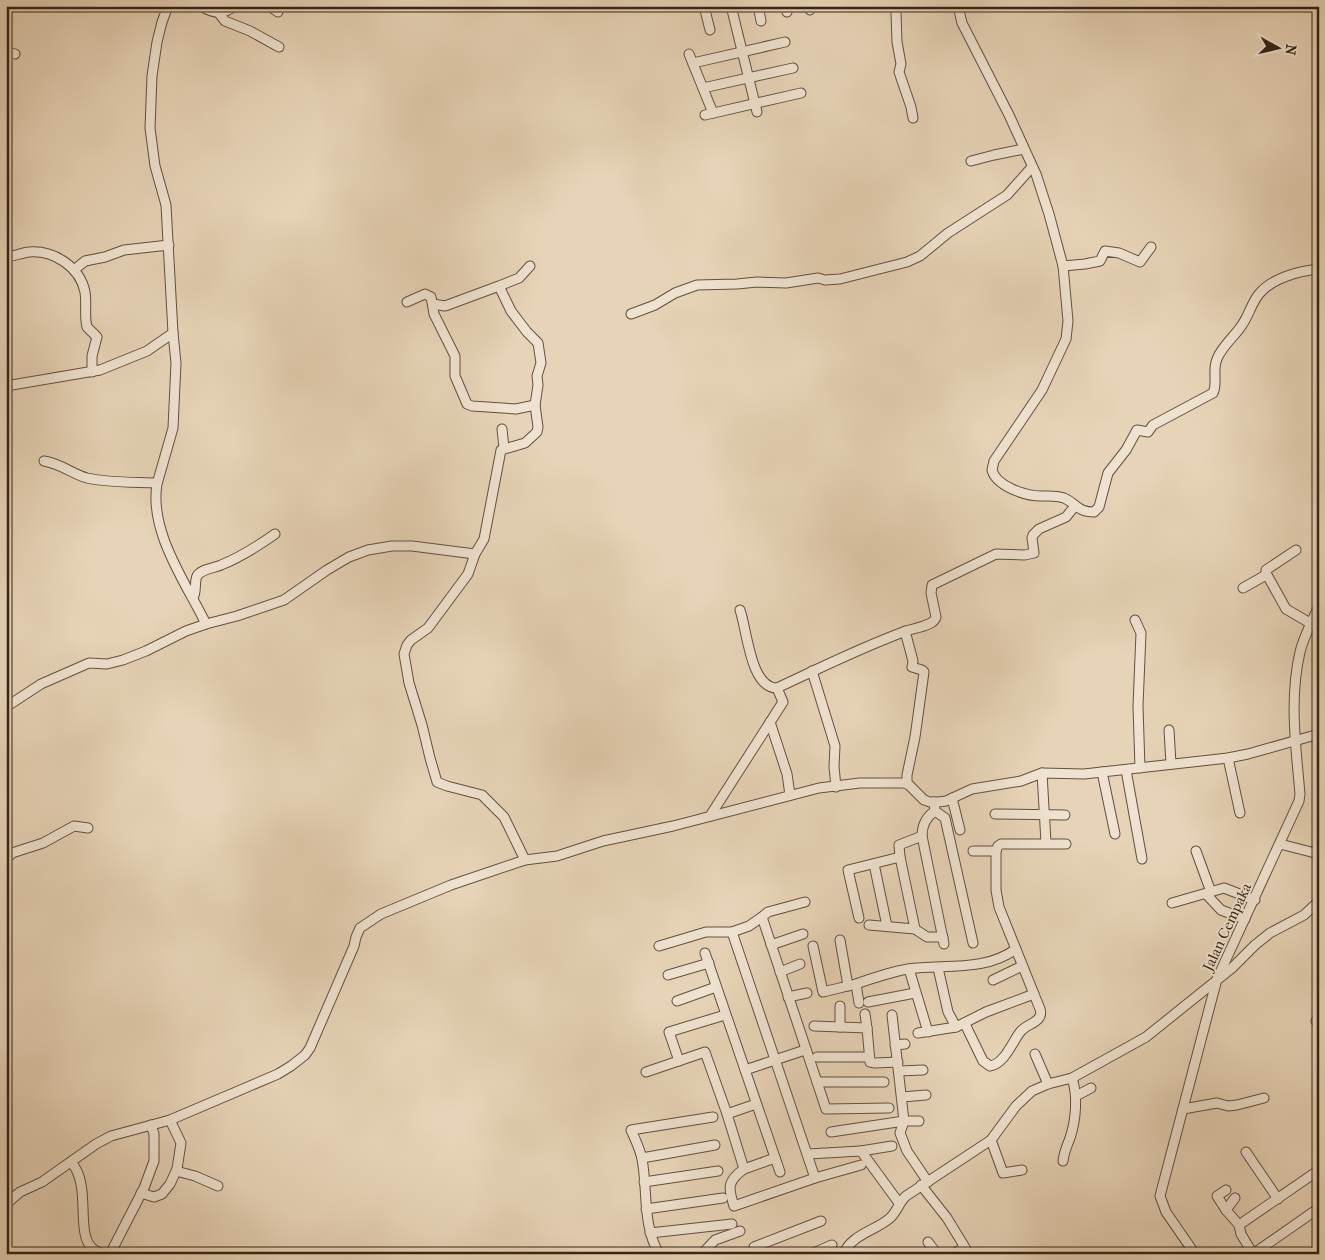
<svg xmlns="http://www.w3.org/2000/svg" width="1325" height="1260" font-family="'IM FELL French Canon',serif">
	<rect width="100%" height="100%" fill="#e7d3b7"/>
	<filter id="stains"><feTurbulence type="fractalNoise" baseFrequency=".004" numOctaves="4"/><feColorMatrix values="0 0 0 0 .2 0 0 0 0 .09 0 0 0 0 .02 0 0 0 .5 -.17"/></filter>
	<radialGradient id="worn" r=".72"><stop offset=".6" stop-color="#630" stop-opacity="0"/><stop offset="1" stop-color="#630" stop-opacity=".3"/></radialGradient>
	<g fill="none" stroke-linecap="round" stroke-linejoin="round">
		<defs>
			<g id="minor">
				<path d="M168 6 162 22 157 42 152 76 150 128 155 166 166 205 173 333 176 363 173 428 157 484C149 532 186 583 206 624"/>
				<path d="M201 6C212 13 223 16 234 6"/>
				<polyline points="269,6 278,12"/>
				<polyline points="704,6 710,30"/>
				<polyline points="731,6 757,112"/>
				<polyline points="758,6 761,21"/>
				<polyline points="785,6 787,12"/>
				<polyline points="809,6 810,10"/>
				<polyline points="898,6 896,12 897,42 901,64 899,72 911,107 913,118"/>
				<path d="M958 6 962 23 1009 115 1036 174 1049 214 1063 266 1068 321 1066 339 1042 390 994 461 992 470C996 486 1025 496 1041 496 1049 496 1055 495 1064 498 1076 503 1077 512 1094 512L1099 507 1108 473 1126 450 1137 430 1148 432 1153 425 1213 393C1218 383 1212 370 1217 359 1222 346 1235 336 1242 325 1249 315 1251 304 1259 294 1272 278 1299 271 1319 269"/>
				<polyline points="218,12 225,21 250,31 279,47"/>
				<polyline points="6,52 15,54"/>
				<polyline points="689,54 713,113"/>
				<polyline points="693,63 785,42"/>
				<polyline points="703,88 793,68"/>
				<polyline points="705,115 801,93"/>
				<polyline points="971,161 994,155 1024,149"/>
				<path d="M6 257C14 256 22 253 29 252 54 250 80 267 85 292 87 304 84 316 87 327L97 337 92 356V372"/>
				<polyline points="1063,266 1085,264 1100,261 1105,251 1119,253 1140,262 1151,247"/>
				<polyline points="74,270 85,261 105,257 124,250 169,245"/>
				<polyline points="499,286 511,311 527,332 538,343 541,363 537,376 538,385 535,405 538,427 537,432 525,443 501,450 484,539 475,554 468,574 428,628 411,640 407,645 404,654 409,683 422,725 430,758 437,782 447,786 482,795 504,817 525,860"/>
				<polyline points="407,302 425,294 431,297 434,314 455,356 455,376 467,404 472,406 516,409 535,405"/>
				<polyline points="433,304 445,306 499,286 519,278 530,266"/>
				<polyline points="631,314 655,305 675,293 697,285 737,284 757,282 786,283 818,278 825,280 840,279 907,262 920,256 948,233 1007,195 1032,167"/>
				<polyline points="6,386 100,370 147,351 173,333"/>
				<polyline points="502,429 504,448"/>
				<path d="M44 461C62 464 72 474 87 478 110 483 134 482 157 483"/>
				<polyline points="1296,550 1266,570 1266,573 1286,609 1310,623"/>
				<polyline points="1243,588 1266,575"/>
				<path d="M193 598C197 591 194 583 197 576 201 569 215 568 221 565 241 557 258 546 275 534"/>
				<path d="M740 610C747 629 750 688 777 688"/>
				<polyline points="1135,620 1141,633 1138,706 1140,768"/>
				<polyline points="905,631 913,661 912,667 922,670 924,672 915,737 907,775 907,783"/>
				<polyline points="812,671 835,746 834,767 836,787"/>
				<polyline points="6,707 41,684 89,663 107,664 123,660 146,651 186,631 206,624 237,616 284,600 327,570 349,557 368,550 392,546 412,546 475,554"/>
				<polyline points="770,722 787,774 790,795"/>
				<polyline points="1169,730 1171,764"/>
				<polyline points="1228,758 1240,813"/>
				<polyline points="1126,770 1142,859"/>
				<polyline points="1102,772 1115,834"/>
				<polyline points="1042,773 1046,843"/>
				<polyline points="952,798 960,830"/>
				<polyline points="934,802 935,811 945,818 973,943"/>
				<path d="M935 811C926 817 922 826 922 836L944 944"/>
				<polyline points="995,814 1065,815"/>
				<path d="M710 816 783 702 777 688C820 668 862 647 906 631 914 628 934 626 936 617L931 593 932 585 996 554 1025 555 1034 553 1032 538 1033 535 1039 529 1066 517 1075 506"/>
				<polyline points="922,836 899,845 900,857 915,929 927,937 943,937"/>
				<polyline points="1280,844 1315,853 1319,857"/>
				<polyline points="973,851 996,851"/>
				<polyline points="1196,851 1211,892"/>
				<polyline points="6,860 12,853 43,843 74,826 88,828"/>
				<polyline points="874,864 887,926"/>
				<polyline points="1206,894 1221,910 1245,919"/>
				<polyline points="805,902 768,912 762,917 826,1109 889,1108"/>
				<polyline points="1172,903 1224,888 1255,900"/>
				<polyline points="859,918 848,870 900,857"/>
				<polyline points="869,925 915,929"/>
				<polyline points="732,932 815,1178"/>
				<polyline points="840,940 848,986"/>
				<polyline points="771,945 803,934"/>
				<polyline points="659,946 706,932 732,932 749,926 762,917"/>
				<path d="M813 946 823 992C834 989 845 987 856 984 873 978 890 972 908 969 944 964 985 972 1016 949"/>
				<polyline points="705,953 780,1172"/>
				<polyline points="938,968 948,1012 956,1027"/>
				<polyline points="909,969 928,1032"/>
				<polyline points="780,972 800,964"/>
				<polyline points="668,975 709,963"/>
				<polyline points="993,980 1022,966"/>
				<polyline points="856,984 859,1003"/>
				<polyline points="788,997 807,993"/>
				<polyline points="677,1001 716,987"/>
				<polyline points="868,1002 915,993"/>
				<polyline points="865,1014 867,1028"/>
				<polyline points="892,1015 904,1121 900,1133 907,1151 928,1182"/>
				<polyline points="1316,1021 1319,1020"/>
				<path d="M965 1024 983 1061 990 1066C1005 1064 1013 1040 1021 1031 1028 1023 1044 1022 1040 1009L999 907 996 890V851L998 846 1001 844H1066"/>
				<polyline points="814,1026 867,1028 870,1062 875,1063 898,1062"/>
				<polyline points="840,1027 840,1006"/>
				<polyline points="918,1033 956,1027 986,1012 1034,994"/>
				<polyline points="895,1045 905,1044"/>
				<polyline points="1035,1054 1048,1084"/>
				<polyline points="817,1057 869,1057"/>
				<polyline points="679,1061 669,1032 725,1015"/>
				<polyline points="745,1070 805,1050"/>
				<polyline points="899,1071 923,1070"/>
				<path d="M646 1072 705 1052 727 1114 744 1169C727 1181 728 1188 734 1206L815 1178 861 1165"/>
				<polyline points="817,1082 884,1082"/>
				<polyline points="1076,1096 1091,1088"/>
				<polyline points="902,1097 926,1095"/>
				<polyline points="1183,1109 1217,1103 1228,1106 1237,1105 1264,1098"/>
				<polyline points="727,1114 756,1104"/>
				<polyline points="831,1132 904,1121 919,1121"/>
				<polyline points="991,1140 1003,1173 1022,1170"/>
				<polyline points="861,1151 892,1146"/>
				<polyline points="1246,1152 1278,1199"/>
				<polyline points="808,1154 861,1151 899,1203"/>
				<polyline points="642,1158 715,1145"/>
				<path d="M1063 1161C1064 1152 1067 1146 1070 1138 1076 1120 1078 1096 1072 1078"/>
				<path d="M71 1162C92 1185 75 1232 92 1248 94 1250 99 1252 102 1254"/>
				<polyline points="744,1169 775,1158"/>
				<polyline points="176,1171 195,1176 218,1186"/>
				<polyline points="644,1182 718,1171"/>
				<polyline points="921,1185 947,1218 969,1254"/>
				<polyline points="141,1193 154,1197 162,1194 170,1184 177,1169 181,1143 170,1120"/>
				<polyline points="1235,1198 1226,1210 1239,1225"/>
				<polyline points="6,1204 20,1192 42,1182 96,1144 111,1136 170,1120 278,1074 291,1066 305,1055 310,1048 354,946 356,937 360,928 381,914 451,885 525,860 557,856 603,841 673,826 819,788 860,783 904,783 909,785 924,800 930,802 938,802 946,801 972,789 1021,781 1042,773 1084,774 1228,758 1248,754 1319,734"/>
				<polyline points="646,1209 723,1198"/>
				<polyline points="1226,1210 1217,1196 1226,1190"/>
				<polyline points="650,1233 732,1224"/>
				<polyline points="928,1242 937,1254"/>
				<polyline points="110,1254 144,1188 154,1161 154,1134 151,1125"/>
				<path d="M659 1254C642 1224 648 1191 642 1159 640 1149 635 1139 631 1130L713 1117"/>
				<polyline points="702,1254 715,1240 740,1231"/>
				<polyline points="751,1254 756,1252 754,1247 821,1221"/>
				<polyline points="811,1254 832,1245"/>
				<path d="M844 1254C850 1235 877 1230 890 1218 897 1212 899 1202 906 1196L991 1140 1016 1106 1032 1091 1048 1084 1072 1078 1146 1037 1232 968 1255 945 1270 933 1304 915 1319 901"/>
				<polyline points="954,1254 964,1247"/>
				<path d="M1195 1254 1166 1212 1160 1196 1217 979 1299 801 1300 794C1296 748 1289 699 1300 652 1304 636 1312 621 1319 606"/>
				<polyline points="1253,1254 1241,1234 1239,1225 1319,1170"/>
				<polyline points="1253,1254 1319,1208"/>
				<polyline points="1311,1254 1319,1249"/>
			</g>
		</defs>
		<use href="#minor" stroke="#62503f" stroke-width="11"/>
		<use href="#minor" stroke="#efe2d0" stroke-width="9"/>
	</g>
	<g text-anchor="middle" stroke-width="4" stroke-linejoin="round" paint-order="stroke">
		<g font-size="15" fill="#362417" stroke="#efe2d0">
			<text transform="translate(1227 927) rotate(-65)" y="5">Jalan Cempaka</text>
		</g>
	</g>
	<rect width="1325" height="1260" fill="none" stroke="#e7d3b7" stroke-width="25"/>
	<rect x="8" y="8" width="1310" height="1245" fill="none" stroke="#362417" stroke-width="2.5"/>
	<rect x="12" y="12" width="1300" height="1235" fill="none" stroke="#362417"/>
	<g transform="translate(1278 48) rotate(98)" stroke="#efe2d0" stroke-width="4" paint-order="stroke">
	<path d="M0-4L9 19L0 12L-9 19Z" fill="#362417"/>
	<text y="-8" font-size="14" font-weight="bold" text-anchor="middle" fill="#362417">N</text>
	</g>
	<rect width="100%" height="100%" filter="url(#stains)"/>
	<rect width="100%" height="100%" fill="url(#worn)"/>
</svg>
